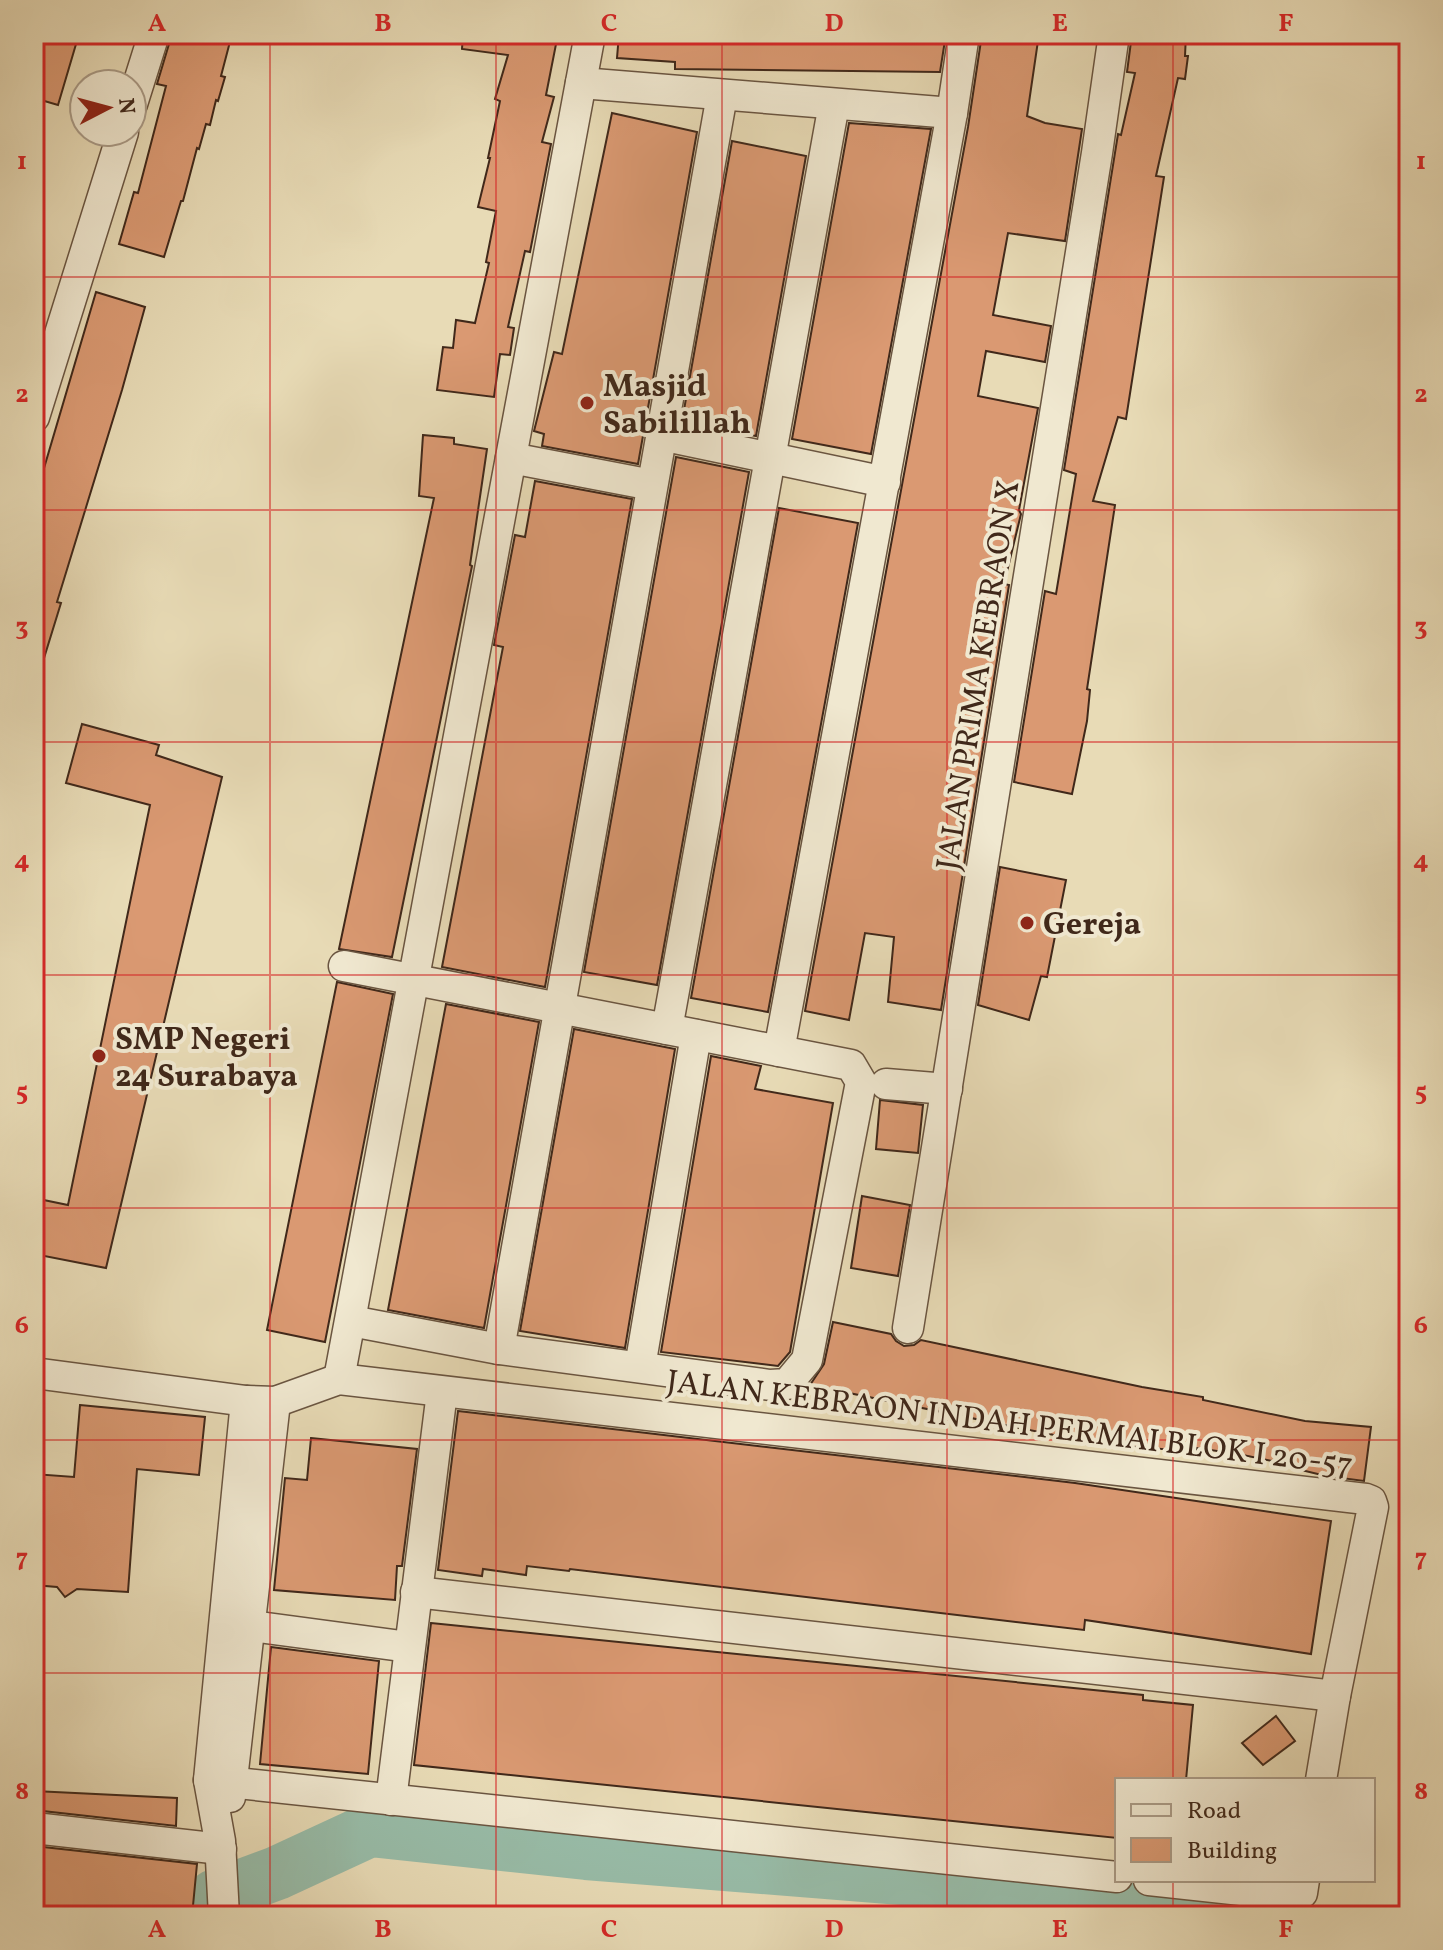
<svg xmlns="http://www.w3.org/2000/svg" width="1443" height="1950" font-family="Vollkorn,serif">
	<rect width="100%" height="100%" fill="#e8dbb6"/>
	<filter id="stains"><feTurbulence type="fractalNoise" baseFrequency=".0025" numOctaves="4"/><feColorMatrix values="0 0 0 0 .2 0 0 0 0 .09 0 0 0 0 .02 0 0 0 .5 -.17"/></filter>
	<radialGradient id="worn" r=".72"><stop offset=".6" stop-color="#630" stop-opacity="0"/><stop offset="1" stop-color="#630" stop-opacity=".3"/></radialGradient>
	<g fill="none" stroke-linecap="round" stroke-linejoin="round">
		<polyline stroke="#98bca8" stroke-width="54" points="215,1916 215,1896 277,1873 370,1830 586,1853 964,1883 1264,1916"/>
	</g>
	<g fill="#da9972" stroke="#40281a" stroke-width="2">
		<polygon points="40,34 79,34 58,105 34,98 34,54"/>
		<polygon points="172,34 232,34 221,76 225,77 218,101 216,100 210,125 206,124 199,149 197,148 183,201 181,201 164,257 119,244 134,192 138,193 166,86 157,84"/>
		<polygon points="463,34 558,34 546,95 554,97 542,142 551,144 530,252 525,251 508,327 514,328 510,355 500,354 494,397 437,390 443,347 453,348 456,320 475,323 489,263 486,262 496,211 478,207 490,158 488,158 500,101 495,99 508,55 462,49"/>
		<polygon points="619,34 946,34 940,72 675,69 675,62 617,58"/>
		<polygon points="982,34 1039,34 1027,116 1045,123 1082,129 1065,241 1008,233 993,315 1051,326 1045,362 986,351 978,396 1038,408 1019,510 1021,514 1004,584 1009,585 941,1010 888,1002 894,937 865,933 849,1020 805,1011 968,127"/>
		<polygon points="1132,34 1186,34 1185,56 1188,56 1185,79 1178,78 1156,176 1164,177 1126,419 1118,417 1093,501 1115,505 1087,689 1090,690 1087,721 1072,794 1014,782 1045,591 1056,594 1076,474 1064,470 1118,134 1121,135 1135,73 1127,72"/>
		<polygon points="612,113 697,132 638,464 542,446 544,434 534,431 554,352 562,354"/>
		<polygon points="849,123 931,129 871,454 792,439"/>
		<polygon points="732,141 806,156 756,436 682,421"/>
		<polygon points="96,292 145,307 122,390 57,602 61,603 40,671 34,670 34,502"/>
		<polygon points="423,435 454,438 454,444 487,449 470,565 472,566 392,957 339,949 434,498 419,496"/>
		<polygon points="676,457 749,472 657,985 584,972"/>
		<polygon points="535,481 632,499 545,987 442,967 503,647 494,645 515,535 525,537"/>
		<polygon points="779,508 858,523 768,1012 691,998"/>
		<polygon points="82,724 159,745 156,755 222,777 106,1268 34,1254 34,1198 68,1205 150,805 66,783"/>
		<polygon points="1000,867 1066,880 1047,977 1041,976 1029,1020 978,1005"/>
		<polygon points="337,982 393,994 325,1342 267,1330"/>
		<polygon points="446,1004 539,1022 484,1328 388,1310"/>
		<polygon points="574,1029 675,1049 625,1348 520,1331"/>
		<polygon points="711,1056 761,1066 755,1089 833,1103 790,1352 778,1366 661,1352"/>
		<polygon points="880,1100 923,1105 918,1153 876,1149"/>
		<polygon points="862,1196 910,1205 898,1276 851,1268"/>
		<polygon points="833,1322 891,1334 896,1341 904,1346 914,1345 921,1340 1142,1387 1203,1397 1203,1400 1305,1421 1371,1427 1364,1481 1326,1476 1297,1469 1297,1466 1238,1454 1197,1448 1196,1452 1093,1443 810,1385 824,1364"/>
		<polygon points="80,1405 205,1417 199,1475 137,1469 128,1592 77,1589 65,1597 57,1587 34,1585 34,1474 74,1477"/>
		<polygon points="458,1411 1075,1483 1331,1521 1311,1654 1085,1620 1084,1630 570,1569 569,1571 527,1566 526,1575 483,1569 482,1576 438,1570"/>
		<polygon points="311,1438 417,1449 402,1566 397,1566 395,1600 274,1590 285,1478 307,1480"/>
		<polygon points="431,1623 1143,1695 1143,1700 1193,1705 1186,1780 1117,1780 1117,1838 414,1765"/>
		<polygon points="271,1647 379,1661 368,1774 260,1764"/>
		<polygon points="1276,1716 1295,1741 1263,1765 1242,1743"/>
		<polygon points="34,1791 177,1798 176,1826 34,1810"/>
		<polygon points="34,1846 197,1864 192,1916 34,1916"/>
	</g>
	<g fill="none" stroke-linecap="round" stroke-linejoin="round">
		<defs>
			<g id="minor">
				<polyline points="581,83 952,113"/>
				<polyline points="132,104 154,34"/>
				<polyline points="34,417 123,132"/>
				<polyline points="661,435 885,482"/>
				<polyline points="511,458 652,485"/>
				<polyline points="344,966 851,1065 861,1082 807,1360 787,1384 770,1385 499,1349 351,1321"/>
				<polyline points="667,1029 834,104"/>
				<polyline points="779,1051 952,113 964,34"/>
				<polyline points="886,1084 947,1089"/>
				<polyline points="908,1328 1097,153 1114,34"/>
				<polyline points="499,1349 722,95"/>
				<polyline points="640,1367 696,1035"/>
				<polyline points="34,1373 246,1401 275,1402 339,1379 1366,1499 1371,1501 1373,1507 1335,1696 1321,1780"/>
				<polyline points="339,1379 590,34"/>
				<polyline points="416,1592 1335,1696"/>
				<polyline points="251,1626 409,1647"/>
				<polyline points="209,1780 1117,1877"/>
				<polyline points="230,1797 275,1402"/>
				<polyline points="391,1800 442,1392"/>
				<polyline points="34,1828 221,1849"/>
				<polyline points="1149,1880 1297,1896 1302,1893 1304,1880"/>
				<polyline points="224,1916 220,1841 209,1780 246,1401"/>
			</g>
		</defs>
		<use href="#minor" stroke="#6a5541" stroke-width="33"/>
		<use href="#minor" stroke="#f0e8d0" stroke-width="30"/>
	</g>
	<path fill="none" stroke="#d62828" stroke-width="2" stroke-opacity="0.55" d="M270 34V1916M496 34V1916M722 34V1916M947 34V1916M1173 34V1780M34 277H1409M34 510H1409M34 742H1409M34 975H1409M34 1208H1409M34 1440H1409M34 1673H1409M1173 1880V1916"/>
	<g fill="#8f2418" stroke="#f0e8d0" stroke-width="3">
		<circle cx="587" cy="403" r="8"/>
		<circle cx="1027" cy="923" r="8"/>
		<circle cx="99" cy="1056" r="8"/>
	</g>
	<g text-anchor="middle" stroke-width="8" stroke-linejoin="round" paint-order="stroke">
		<g font-size="32" font-weight="bold" fill="#40281a" stroke="#f0e8d0" text-anchor="start">
			<text x="603" y="396">Masjid<tspan x="603" dy="37">Sabilillah</tspan></text>
			<text x="1043" y="934">Gereja</text>
			<text x="115" y="1049">SMP Negeri<tspan x="115" dy="37">24 Surabaya</tspan></text>
		</g>
		<g font-size="32" fill="#40281a" stroke="#f0e8d0">
			<text transform="translate(977 675) rotate(-81)" y="11">JALAN PRIMA KEBRAON X</text>
			<text transform="translate(1010 1422) rotate(7)" y="11">JALAN KEBRAON INDAH PERMAI BLOK I 20-57</text>
		</g>
	</g>
	<rect width="1443" height="1950" fill="none" stroke="#e8dbb6" stroke-width="88"/>
	<rect x="1115" y="1778" width="260" height="104" fill="#f0e8d0" stroke="#aa9b87" stroke-width="2"/>
	<rect x="1131" y="1804" width="40" height="12" fill="#f0e8d0" stroke="#aa9b87" stroke-width="2"/>
	<text x="1187" y="1818" font-size="24" fill="#40281a">Road</text>
	<rect x="1131" y="1838" width="40" height="24" fill="#da9972" stroke="#aa9b87" stroke-width="2"/>
	<text x="1187" y="1858" font-size="24" fill="#40281a">Building</text>
	<g transform="translate(108 108) rotate(84)"><circle r="38" fill="#f0e8d0" stroke="#aa9b87" stroke-width="2"/>
	<path d="M0-6L14 30L0 20L-14 30Z" fill="#8f2418"/>
	<text y="-12" font-size="22" font-weight="bold" text-anchor="middle" fill="#40281a">N</text>
	</g>
	<rect x="44" y="44" width="1355" height="1862" fill="none" stroke="#d62828" stroke-width="3"/>
	<g font-size="26" text-anchor="middle" font-weight="bold" fill="#d62828">
		<text x="157" y="31">A</text>
		<text x="383" y="31">B</text>
		<text x="609" y="31">C</text>
		<text x="834" y="31">D</text>
		<text x="1060" y="31">E</text>
		<text x="1286" y="31">F</text>
		<text x="22" y="169">1</text>
		<text x="1421" y="169">1</text>
		<text x="22" y="402">2</text>
		<text x="1421" y="402">2</text>
		<text x="22" y="635">3</text>
		<text x="1421" y="635">3</text>
		<text x="22" y="868">4</text>
		<text x="1421" y="868">4</text>
		<text x="22" y="1100">5</text>
		<text x="1421" y="1100">5</text>
		<text x="22" y="1333">6</text>
		<text x="1421" y="1333">6</text>
		<text x="22" y="1566">7</text>
		<text x="1421" y="1566">7</text>
		<text x="22" y="1799">8</text>
		<text x="1421" y="1799">8</text>
		<text x="157" y="1937">A</text>
		<text x="383" y="1937">B</text>
		<text x="609" y="1937">C</text>
		<text x="834" y="1937">D</text>
		<text x="1060" y="1937">E</text>
		<text x="1286" y="1937">F</text>
	</g>
	<rect width="100%" height="100%" filter="url(#stains)"/>
	<rect width="100%" height="100%" fill="url(#worn)"/>
</svg>
